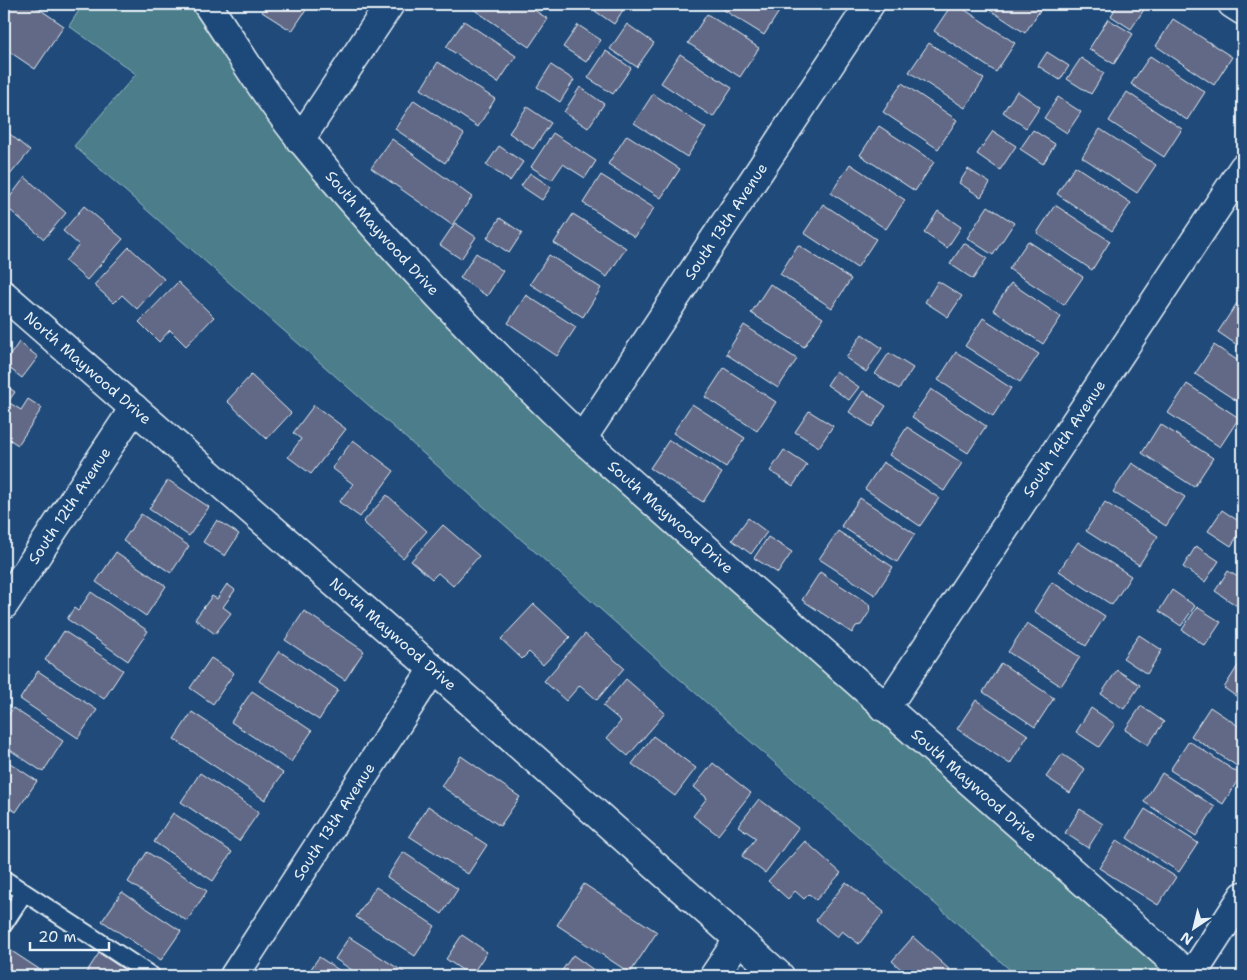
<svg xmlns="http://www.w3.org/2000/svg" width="1247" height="980" font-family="'Shantell Sans',sans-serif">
	<rect width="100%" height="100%" fill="#1f4a7a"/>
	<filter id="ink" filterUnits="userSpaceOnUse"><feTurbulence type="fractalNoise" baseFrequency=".02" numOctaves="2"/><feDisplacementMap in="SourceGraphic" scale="10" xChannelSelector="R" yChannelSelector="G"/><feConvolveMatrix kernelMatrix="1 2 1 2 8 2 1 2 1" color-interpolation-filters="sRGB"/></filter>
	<g filter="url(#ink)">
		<polygon fill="#4c7e8a" stroke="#9ab8c1" points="83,4 193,4 222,50 301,160 392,268 482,362 627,497 1169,976 1017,976 74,146 136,74 69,26"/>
		<g fill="#626986" stroke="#e8f1f8">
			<polygon points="7,4 32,4 64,26 35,69 4,48 4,8"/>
			<polygon points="267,4 310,4 292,31 262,12"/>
			<polygon points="476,4 525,4 548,19 529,47 473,9"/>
			<polygon points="600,4 627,4 614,24 595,11"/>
			<polygon points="714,4 778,4 782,7 764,35"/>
			<polygon points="952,4 956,4 1015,43 996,72 934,31"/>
			<polygon points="981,4 1044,4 1025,33"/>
			<polygon points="1118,4 1139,4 1145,8 1131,29 1111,16"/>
			<polygon points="707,14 759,48 740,77 688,43"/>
			<polygon points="1108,19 1133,34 1114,64 1089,49"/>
			<polygon points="1173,19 1232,57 1214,85 1156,46"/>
			<polygon points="464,21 516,56 498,83 446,47"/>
			<polygon points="627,24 654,43 637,67 610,49"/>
			<polygon points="578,25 601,40 586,62 563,47"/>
			<polygon points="929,43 984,79 965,108 909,72"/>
			<polygon points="606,51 631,68 613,94 588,78"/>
			<polygon points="1047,52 1069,66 1060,80 1038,66"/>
			<polygon points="680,54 732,88 713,117 661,83"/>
			<polygon points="1150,56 1205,92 1187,120 1131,84"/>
			<polygon points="1081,58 1104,73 1091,94 1067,79"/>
			<polygon points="438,62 495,99 478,127 421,89"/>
			<polygon points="551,65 574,80 560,102 537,87"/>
			<polygon points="902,83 957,120 938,149 883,112"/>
			<polygon points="580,87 604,104 588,128 564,112"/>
			<polygon points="1017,91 1040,107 1026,128 1003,112"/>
			<polygon points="1127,92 1182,129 1164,157 1109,121"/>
			<polygon points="653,94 706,128 687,157 634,123"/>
			<polygon points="1058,97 1081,112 1067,133 1044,118"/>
			<polygon points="414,100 464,134 445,163 395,129"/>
			<polygon points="527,107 551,123 533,149 509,133"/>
			<polygon points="879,126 934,162 915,191 860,155"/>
			<polygon points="4,129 30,151 4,182"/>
			<polygon points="1100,129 1156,165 1137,193 1082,157"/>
			<polygon points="1033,130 1055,144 1043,164 1020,149"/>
			<polygon points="993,131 1016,146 1000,170 977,154"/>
			<polygon points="553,133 596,161 585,178 563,164 552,180 531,167"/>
			<polygon points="627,135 680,169 661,198 608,164"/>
			<polygon points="392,139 472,197 452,225 371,168"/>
			<polygon points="499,146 523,162 510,181 486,165"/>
			<polygon points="850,164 905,200 886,229 831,193"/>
			<polygon points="1075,166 1131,203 1112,231 1057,194"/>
			<polygon points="968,169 990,183 981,197 959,183"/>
			<polygon points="530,173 551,187 542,200 521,186"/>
			<polygon points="601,175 654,208 635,237 583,203"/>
			<polygon points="25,177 66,213 44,239 4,205"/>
			<polygon points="823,204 876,239 857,268 804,233"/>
			<polygon points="1055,205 1110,241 1092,270 1037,233"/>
			<polygon points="84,206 123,239 87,280 65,261 79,245 63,231"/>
			<polygon points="988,206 1014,223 993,255 967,238"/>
			<polygon points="938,211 961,227 947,248 924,233"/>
			<polygon points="573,214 626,248 607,277 554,243"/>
			<polygon points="500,218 522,233 509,253 487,238"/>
			<polygon points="455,223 476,237 461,259 440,245"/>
			<polygon points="1028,241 1083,277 1064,305 1009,269"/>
			<polygon points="964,243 987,258 973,279 950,264"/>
			<polygon points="798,245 851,279 832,308 780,274"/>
			<polygon points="129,247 164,279 137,309 122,295 114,303 94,285"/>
			<polygon points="476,253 503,271 487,296 460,278"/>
			<polygon points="549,255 601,288 583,317 530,284"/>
			<polygon points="938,281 962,296 948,317 925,302"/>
			<polygon points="178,282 214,317 186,346 170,330 159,342 139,322"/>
			<polygon points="1011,283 1061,317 1043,344 993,310"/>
			<polygon points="770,284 823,318 804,347 751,313"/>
			<polygon points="526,295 576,327 557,356 508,323"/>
			<polygon points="1237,303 1243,307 1243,349 1218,332"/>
			<polygon points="983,318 1039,354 1020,382 965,346"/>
			<polygon points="744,325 797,359 778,388 726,354"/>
			<polygon points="862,334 882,348 866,372 846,358"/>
			<polygon points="19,342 38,357 22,378 4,364"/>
			<polygon points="1214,345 1243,364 1243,405 1195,374"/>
			<polygon points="956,352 1011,388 993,416 938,380"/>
			<polygon points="889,353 913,368 899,389 875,374"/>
			<polygon points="724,368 776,402 757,431 705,397"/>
			<polygon points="836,371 859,387 849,400 827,385"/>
			<polygon points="251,375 291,413 267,439 227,401"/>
			<polygon points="4,384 15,392 8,402 21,410 28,399 42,408 18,445 4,436"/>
			<polygon points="1187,384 1239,418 1220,447 1168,413"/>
			<polygon points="931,389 986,426 968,453 912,417"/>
			<polygon points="863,391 886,406 872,427 849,412"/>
			<polygon points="692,404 745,438 726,467 673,433"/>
			<polygon points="314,405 346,429 311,474 288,457 301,439 293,433"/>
			<polygon points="809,411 833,426 819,447 795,432"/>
			<polygon points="1160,424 1213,458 1194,487 1142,453"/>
			<polygon points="907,427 962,463 944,491 889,455"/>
			<polygon points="353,440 394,471 360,517 339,502 353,484 332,468"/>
			<polygon points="669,440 722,473 703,502 650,468"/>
			<polygon points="784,450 807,465 793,486 770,471"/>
			<polygon points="883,462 939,498 920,526 865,489"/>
			<polygon points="1132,463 1185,497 1166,526 1113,492"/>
			<polygon points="168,480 209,507 189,536 149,509"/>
			<polygon points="387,495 427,531 403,558 363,522"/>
			<polygon points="860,498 915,534 897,562 841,526"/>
			<polygon points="1105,502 1158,536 1139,565 1086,531"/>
			<polygon points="1222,510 1243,524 1243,528 1231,546 1208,531"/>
			<polygon points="141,514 189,546 171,573 123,541"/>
			<polygon points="748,518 767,532 751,554 732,540"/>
			<polygon points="217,520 239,534 225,556 203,542"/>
			<polygon points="443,525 479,556 453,586 438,573 432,579 411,561"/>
			<polygon points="838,531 893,567 875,595 819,559"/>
			<polygon points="768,537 792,552 778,573 754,558"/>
			<polygon points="1078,542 1131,576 1112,605 1059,571"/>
			<polygon points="1196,546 1219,561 1205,582 1183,567"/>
			<polygon points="116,552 166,586 146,616 96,582"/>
			<polygon points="1228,571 1243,580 1243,597 1237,606 1215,591"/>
			<polygon points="820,572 869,604 870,611 861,625 856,626 852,633 802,600"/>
			<polygon points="1052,582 1105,616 1086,646 1034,611"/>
			<polygon points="227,584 235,590 223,607 231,613 215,634 195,619 212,596 217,599"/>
			<polygon points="1172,590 1195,606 1181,626 1159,611"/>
			<polygon points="91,592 148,631 128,661 67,619 74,608 78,611"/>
			<polygon points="534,604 570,637 543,665 529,652 522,659 501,639"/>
			<polygon points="1197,607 1221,622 1205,646 1182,630"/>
			<polygon points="304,611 364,651 345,680 285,640"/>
			<polygon points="1027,623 1080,657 1061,686 1008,652"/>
			<polygon points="64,631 123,670 104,699 45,660"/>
			<polygon points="585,634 624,668 597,700 580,685 566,701 544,681"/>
			<polygon points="1139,635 1162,650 1147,674 1123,658"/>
			<polygon points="279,651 338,690 319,720 259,681"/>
			<polygon points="211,658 234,673 213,704 190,688"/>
			<polygon points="1242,659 1243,659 1243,701 1224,688"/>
			<polygon points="1001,663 1054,698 1035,727 983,692"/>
			<polygon points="1117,670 1140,685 1124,709 1101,694"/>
			<polygon points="38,671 97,710 78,738 20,699"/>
			<polygon points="626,679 665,713 628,756 607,738 621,721 603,706"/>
			<polygon points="252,691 312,731 291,762 231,722"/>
			<polygon points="976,700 1028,735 1010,764 957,729"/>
			<polygon points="1141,706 1164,722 1148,745 1125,730"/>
			<polygon points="1210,707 1243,729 1243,770 1191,736"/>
			<polygon points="13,708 63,741 43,772 4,746 4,722"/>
			<polygon points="1091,708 1115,724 1099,747 1076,732"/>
			<polygon points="192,712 283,773 265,800 174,739"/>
			<polygon points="653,736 696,768 675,796 632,764"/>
			<polygon points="1189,741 1241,775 1223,804 1170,770"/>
			<polygon points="1062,754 1085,769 1070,793 1046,777"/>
			<polygon points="461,756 520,797 500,826 441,786"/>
			<polygon points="4,759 37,781 16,812 4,804"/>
			<polygon points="713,763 751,793 718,835 693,816 707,798 694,787"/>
			<polygon points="200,773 259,812 239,841 181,802"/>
			<polygon points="1162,773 1215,807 1196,836 1144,802"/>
			<polygon points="759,799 798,828 765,873 742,856 756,838 738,826"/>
			<polygon points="428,806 487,845 468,874 409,836"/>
			<polygon points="1080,809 1103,824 1088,848 1065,833"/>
			<polygon points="1145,809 1198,843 1179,872 1127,838"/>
			<polygon points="173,813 232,852 213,881 154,842"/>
			<polygon points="1117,840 1176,877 1158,905 1099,868"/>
			<polygon points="805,841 841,873 816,900 809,894 804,899 795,891 788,899 768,881"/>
			<polygon points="147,852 207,891 187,921 128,882"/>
			<polygon points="403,852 458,889 442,914 387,877"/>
			<polygon points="846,882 884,912 859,944 842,931 837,937 816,920"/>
			<polygon points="584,884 657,932 630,973 557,925"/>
			<polygon points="376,887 435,926 415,956 356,917"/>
			<polygon points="122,892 181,931 161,960 102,921"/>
			<polygon points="462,935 487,952 471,976 446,959"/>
			<polygon points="349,937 410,976 361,976 335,959"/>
			<polygon points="913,937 950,970 944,976 900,976 904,972 892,961"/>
			<polygon points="4,946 39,969 35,976 4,976"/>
			<polygon points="99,953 134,976 84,976"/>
			<polygon points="573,955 602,976 558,976"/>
			<polygon points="319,957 348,976 306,976"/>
		</g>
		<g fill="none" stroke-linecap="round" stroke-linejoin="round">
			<defs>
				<g id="lane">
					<polyline points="4,879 152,976"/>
					<polyline points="4,924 24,893"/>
				</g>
				<g id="street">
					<path id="s1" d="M207 4C238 50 267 98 302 141 389 248 483 344 582 439L1190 976"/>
					<polyline points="1232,4 1243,11"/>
					<polyline points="300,140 390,4"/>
					<path id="s2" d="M4 295 433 669 780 976"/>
					<path id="s3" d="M582 439 870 4"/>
					<path id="s4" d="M4 605 134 408"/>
					<path id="s5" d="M883 707 896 693 1243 168"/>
					<polyline points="1189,975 1201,961 1243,896"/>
					<path id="s6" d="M234 976 433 669"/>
					<polyline points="714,976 738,940"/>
				</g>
			</defs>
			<use href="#lane" stroke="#e8f1f8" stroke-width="20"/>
			<use href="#street" stroke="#e8f1f8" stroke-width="31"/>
			<use href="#lane" stroke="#1f4a7a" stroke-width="16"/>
			<use href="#street" stroke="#1f4a7a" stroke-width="28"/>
		</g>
	</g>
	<g text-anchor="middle" stroke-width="4" stroke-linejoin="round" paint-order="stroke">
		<g font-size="15" fill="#e8f1f8" stroke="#1f4a7a">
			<text dy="5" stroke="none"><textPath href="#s3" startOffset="261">South 13th Avenue</textPath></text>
			<text dy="5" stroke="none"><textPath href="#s1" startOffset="289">South Maywood Drive</textPath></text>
			<text dy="5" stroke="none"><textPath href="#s2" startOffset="111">North Maywood Drive</textPath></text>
			<text dy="5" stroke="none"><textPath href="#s5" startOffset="324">South 14th Avenue</textPath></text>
			<text dy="5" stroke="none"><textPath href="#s4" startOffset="119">South 12th Avenue</textPath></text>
			<text dy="5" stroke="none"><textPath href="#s1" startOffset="694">South Maywood Drive</textPath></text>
			<text dy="5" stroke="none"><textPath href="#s2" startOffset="516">North Maywood Drive</textPath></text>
			<text dy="5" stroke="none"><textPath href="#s1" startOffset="1099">South Maywood Drive</textPath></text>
			<text dy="5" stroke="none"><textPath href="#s6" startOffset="184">South 13th Avenue</textPath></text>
		</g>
	</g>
	<rect width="1247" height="980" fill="none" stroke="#1f4a7a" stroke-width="20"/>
	<rect x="10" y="10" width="1227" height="960" fill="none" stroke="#e8f1f8" stroke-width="2" filter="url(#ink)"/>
	<g transform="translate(1194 928) rotate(215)" stroke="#1f4a7a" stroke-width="4" paint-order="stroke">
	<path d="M0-4L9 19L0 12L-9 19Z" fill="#e8f1f8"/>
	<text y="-8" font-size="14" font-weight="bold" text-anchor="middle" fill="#e8f1f8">N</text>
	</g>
	<path d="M30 942v8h79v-8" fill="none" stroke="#e8f1f8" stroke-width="2.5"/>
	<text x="38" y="942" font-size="15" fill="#e8f1f8" stroke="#1f4a7a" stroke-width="4" paint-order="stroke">20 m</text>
</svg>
